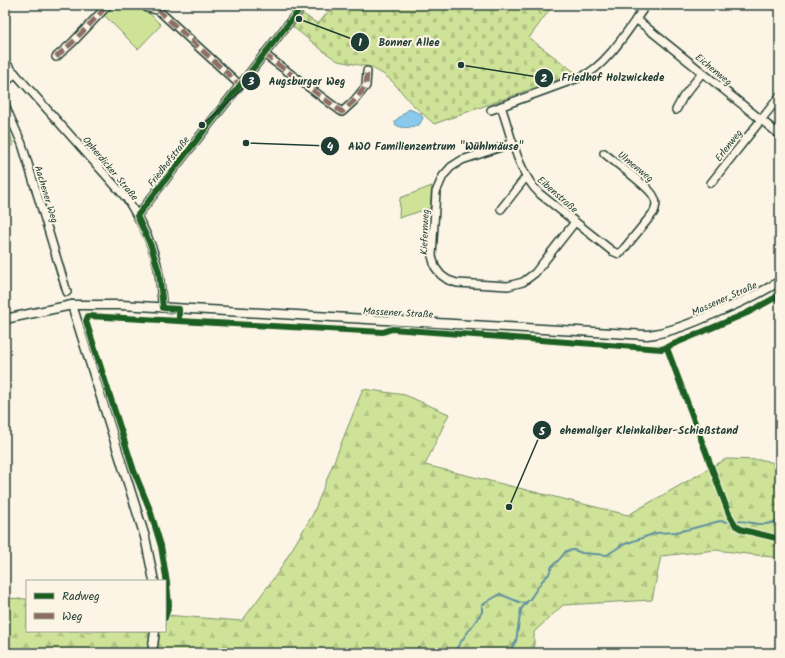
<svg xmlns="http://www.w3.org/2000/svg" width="785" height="658" font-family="Kalam,sans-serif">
	<defs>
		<pattern id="grass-tufts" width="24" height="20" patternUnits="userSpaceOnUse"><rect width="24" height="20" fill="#cfe398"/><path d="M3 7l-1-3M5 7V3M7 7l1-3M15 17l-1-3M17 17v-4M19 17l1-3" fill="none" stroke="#b1c484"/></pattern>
		<pattern id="forest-firs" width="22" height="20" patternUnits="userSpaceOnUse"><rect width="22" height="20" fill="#cfe398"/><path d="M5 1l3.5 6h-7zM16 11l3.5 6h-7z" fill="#b1c484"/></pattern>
		<pattern id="cemetery-stones" width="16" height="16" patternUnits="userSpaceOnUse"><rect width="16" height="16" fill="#cfe398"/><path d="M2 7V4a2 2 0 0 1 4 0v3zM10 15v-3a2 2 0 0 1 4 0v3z" fill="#b1c484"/></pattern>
	</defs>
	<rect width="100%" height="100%" fill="#fcf5e5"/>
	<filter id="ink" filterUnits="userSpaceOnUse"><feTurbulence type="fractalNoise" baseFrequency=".025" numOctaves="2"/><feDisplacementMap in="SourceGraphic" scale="8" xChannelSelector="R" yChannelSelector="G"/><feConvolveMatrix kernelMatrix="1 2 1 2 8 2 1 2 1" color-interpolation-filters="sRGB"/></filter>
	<g filter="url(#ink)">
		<polygon fill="url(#grass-tufts)" stroke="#779066" points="5,113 13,145 5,149"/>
		<polygon fill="url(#forest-firs)" stroke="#779066" points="363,389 405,395 449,414 425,465 628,515 726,459 764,460 780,465 780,558 716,550 661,556 652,600 563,605 534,632 534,653 5,653 5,598 27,599 27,631 165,631 165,615 242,621 279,571 313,514"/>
		<polygon fill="url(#cemetery-stones)" stroke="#779066" points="334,5 553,5 529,38 576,73 434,124 411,103 392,81 383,74 370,67 338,61 326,53 293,27 303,14 318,24"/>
		<g fill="#cfe398" stroke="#779066">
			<polygon points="113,5 141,5 161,25 138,49 104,15"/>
			<polygon points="432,186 430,208 399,218 400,198"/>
		</g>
		<path fill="#8ac9eb" stroke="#5f91a2" d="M409 109 421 114 423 118 419 125C411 127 402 130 395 124V121Z"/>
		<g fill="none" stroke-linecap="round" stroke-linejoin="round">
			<g stroke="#5f91a2" stroke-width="2">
				<path d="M738 521C746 521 753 524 761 524 767 525 774 522 780 520"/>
				<path d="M453 653 482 612V605C488 601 494 598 500 594L519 602 523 603 527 602 530 599 542 581 549 574 552 566 558 561 566 551 574 550 582 553 607 555 622 545 656 533 676 532 690 529 720 521 727 522"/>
				<polyline points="511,653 511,649 516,641 521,609 527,602"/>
			</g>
			<defs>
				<g id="minor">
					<polyline points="144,5 147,8 158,10 240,85"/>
					<polyline points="636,19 780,135"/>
					<polyline points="264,54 342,112 354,101 366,86 367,71"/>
					<polyline points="56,57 72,43 108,5"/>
					<path d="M5 62 127 199C141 222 155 247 159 274 161 285 161 297 163 308"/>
					<polyline points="5,84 15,73"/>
					<polyline points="5,103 7,110 22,144 67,292"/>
					<path d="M501 106C511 135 518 173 540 194L612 251 619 254 623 250 654 212C656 206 657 202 654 197 650 187 614 162 604 153"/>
					<path d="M491 110 581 77C606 67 630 27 646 5"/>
					<polyline points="676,110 683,97 702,73"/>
					<polyline points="513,143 462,160 451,167 443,176 436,192 432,256 435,267 441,275 448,280 457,283 508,286 523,282 535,273 575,222"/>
					<polyline points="711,183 780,96"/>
					<polyline points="501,209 526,177"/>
					<polyline points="137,216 303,5"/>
				</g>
				<g id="tertiary">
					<polyline points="72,305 145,537 154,581"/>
					<path d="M5 319 72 305H121L647 335C668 333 688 325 708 316 733 306 757 296 780 281"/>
					<polyline points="152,653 155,631"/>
				</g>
			</defs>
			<use href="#minor" stroke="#1f3d34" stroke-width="10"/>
			<use href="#tertiary" stroke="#1f3d34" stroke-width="11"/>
			<use href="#minor" stroke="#fcf5e5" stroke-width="7"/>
			<use href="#tertiary" stroke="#fcf5e5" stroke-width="8"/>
			<g stroke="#8d6e63" stroke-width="5" stroke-dasharray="10 5" stroke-linecap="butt">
				<polyline points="144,5 147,8 158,10 240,85"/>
				<polyline points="264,54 342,112 354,101 366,86 367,71"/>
				<polyline points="56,57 72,43 108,5"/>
			</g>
			<defs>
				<g id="cycleway">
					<polyline points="179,321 179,309 163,308 159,272 151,246 137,216 303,5"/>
					<polyline points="667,348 729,514 736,526 743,530 780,539"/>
					<polyline points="165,618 169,605 167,583 161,546 150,510 134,471 86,321 88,316 383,332 392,329 662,349 747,313 780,295"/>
				</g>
			</defs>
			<use href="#cycleway" stroke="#fcf5e5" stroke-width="8"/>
			<use href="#cycleway" stroke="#1b5e20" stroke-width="6"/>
		</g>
	</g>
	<g text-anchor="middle" stroke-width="4" stroke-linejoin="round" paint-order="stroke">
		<g font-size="10" fill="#1f3d34" stroke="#fcf5e5">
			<text transform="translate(714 69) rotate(39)" y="4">Eichenweg</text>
			<text transform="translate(728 145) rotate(-52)" y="4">Erlenweg</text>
			<text transform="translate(168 161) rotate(-52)" y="4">Friedhofstraße</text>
			<text transform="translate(636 166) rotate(39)" y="4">Ulmenweg</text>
			<text transform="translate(111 168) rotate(50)" y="4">Opherdicker Straße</text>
			<text transform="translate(47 194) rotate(73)" y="4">Aachener Weg</text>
			<text transform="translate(558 194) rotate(41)" y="4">Eibenstraße</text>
			<text transform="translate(424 232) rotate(-88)" y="4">Kiefernweg</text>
			<text transform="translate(724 298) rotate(-24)" y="4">Massener Straße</text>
			<text transform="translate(398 312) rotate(3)" y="4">Massener Straße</text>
		</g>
	</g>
	<path fill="none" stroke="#1f3d34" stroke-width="1.5" d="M299 19L360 42M461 65L544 78M202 125L251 81M246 143L330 146M509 507L542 430"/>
	<g fill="#1f3d34" stroke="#fcf5e5" stroke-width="1.5">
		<circle cx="299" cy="19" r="4"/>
		<circle cx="461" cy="65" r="4"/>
		<circle cx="202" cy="125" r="4"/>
		<circle cx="246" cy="143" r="4"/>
		<circle cx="509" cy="507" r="4"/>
		<circle cx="360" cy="42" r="10"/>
		<circle cx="544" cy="78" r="10"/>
		<circle cx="251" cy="81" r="10"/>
		<circle cx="330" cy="146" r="10"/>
		<circle cx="542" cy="430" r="10"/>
	</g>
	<g font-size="12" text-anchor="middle" font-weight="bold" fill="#fff">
		<text x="360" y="46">1</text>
		<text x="544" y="82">2</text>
		<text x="251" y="85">3</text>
		<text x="330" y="150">4</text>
		<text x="542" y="435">5</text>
	</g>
	<g font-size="11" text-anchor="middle" font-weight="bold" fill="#1f3d34" stroke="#fcf5e5" stroke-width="4" stroke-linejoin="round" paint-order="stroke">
		<text x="409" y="46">Bonner Allee</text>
		<text x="613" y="81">Friedhof Holzwickede</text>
		<text x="307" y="85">Augsburger Weg</text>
		<text x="436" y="150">AWO Familienzentrum "Wühlmäuse"</text>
		<text x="649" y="434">ehemaliger Kleinkaliber-Schießstand</text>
	</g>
	<rect width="785" height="658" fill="none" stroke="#fcf5e5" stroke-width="20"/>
	<rect x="10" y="10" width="765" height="638" fill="none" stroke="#1f3d34" stroke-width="1.5" filter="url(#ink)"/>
	<rect x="26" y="580" width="140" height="52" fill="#fcf5e5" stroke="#a4ab9e"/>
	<rect x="34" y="593" width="20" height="6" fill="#1b5e20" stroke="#a4ab9e"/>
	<text x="62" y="600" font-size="12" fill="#1f3d34">Radweg</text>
	<rect x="34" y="613" width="20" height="6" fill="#8d6e63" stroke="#a4ab9e"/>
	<text x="62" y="620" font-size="12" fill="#1f3d34">Weg</text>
</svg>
